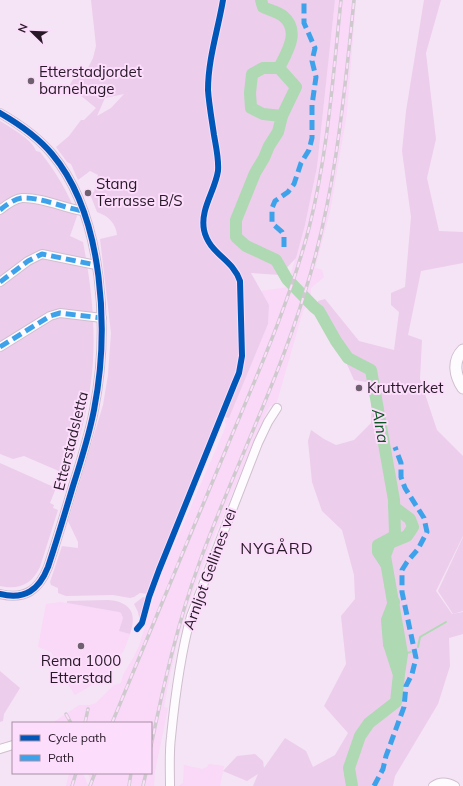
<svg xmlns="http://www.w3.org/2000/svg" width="463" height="786" font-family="Mulish,sans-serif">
	<rect width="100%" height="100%" fill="#f5e4f5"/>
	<g fill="#f9d8f8">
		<polygon points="335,0 356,0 347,113 330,212 315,268 322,270 324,277 311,288 311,299 303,311 276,405 270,406 267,411 213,539 189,602 177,643 169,680 164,707 168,708 155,771 154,786 92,786 88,773 151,773 151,723 54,722 79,705 90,705 96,703 114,685 121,683 123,675 133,658 139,646 160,578 226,426 225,420 229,418 268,324 269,305 260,291 289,287 292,277 291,273 305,225 317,167"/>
		<polygon points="61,602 119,612 121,613 123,618 120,631 130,634 124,650 109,673 102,679 75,695 57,667 59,665 51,652 38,647 46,604"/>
		<polygon points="209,764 224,766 220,786 179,786 183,783 184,765 202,769 207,767"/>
		<polygon points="69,773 83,773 88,786 66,786"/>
	</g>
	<g fill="#edcdec" fill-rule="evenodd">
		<path d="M91 0H335L317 167 305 225 296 258 280 275 251 273 269 305 268 324 229 418 223 417 200 466 148 594 140 593 134 597 130 598 113 595 66 596 58 593V588L51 585 50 582 62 546 78 548V542L68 521 103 405 108 375 111 333 100 239 117 235C116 223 108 216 97 212L90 194 94 192 98 175 90 171 78 180 71 164 67 162 56 147 69 136 81 120H84L96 108 69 86 80 68H88L93 58 96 46ZM124 94 111 108 97 116 105 98Z"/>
		<polygon points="424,0 441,0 426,53 436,139 427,178 439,231 463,232 463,263 421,271 408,335 422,340 420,379 437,430 463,456 463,536 436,591 452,614 463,612 463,634 449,638 450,666 438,704 395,776 393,786 253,786 258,774 247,781 223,771 237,756 255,754 263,761 264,768 285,738 306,751 313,767 335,755 348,733 324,706 346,664 341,616 355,599 354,575 342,530 322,511 312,482 308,441 311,430 324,439 336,445 354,440 371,423 372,383 354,380 327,320 317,307 318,301 325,299 359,341 394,350 399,312 391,305 391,293 405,287 411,217 402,151 406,111"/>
		<path d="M0 121C11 128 32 139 36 151L40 152C56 172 68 192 77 216L70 236 83 242C92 289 97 335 91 382 87 415 77 447 67 479L65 480 61 478V472L24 456 13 459 0 454Z"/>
		<path d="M0 463 56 488 50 503 54 505 53 508 58 510 40 567C31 585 19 590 0 586Z"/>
		<polygon points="463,537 463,611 453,614 438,591"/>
		<polygon points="143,597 146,598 147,600 140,622 138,612 134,604"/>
		<path d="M107 600C129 601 138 612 130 634L119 631 123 618 121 613 119 612 67 603V601Z"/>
		<polygon points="0,671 20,688 4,714 3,721 0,722"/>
	</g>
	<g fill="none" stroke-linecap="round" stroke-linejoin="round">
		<g stroke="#aed9b3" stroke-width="2">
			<polyline points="418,647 420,637 446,622"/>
			<polyline points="402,654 411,652"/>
		</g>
		<g stroke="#aed9b3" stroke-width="12">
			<path d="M261 0 263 7C269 10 278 12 283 16 301 31 287 52 279 68H263L252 74 250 93 251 108 263 114 282 116 278 132 269 146 264 158 255 173 236 220V237L246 246 276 260 287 279 314 307 319 311 336 341 348 358 371 370 394 500 395 534 389 545 385 556 402 654 399 674 396 702 369 723 360 736 349 768 352 786"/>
			<polyline points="279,68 296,87 282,116"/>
			<polyline points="390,543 407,536 413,527 410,519 394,507"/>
			<polyline points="386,564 378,552 378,545 393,537"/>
			<polyline points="398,631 389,644 398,672"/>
			<polyline points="389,644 387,620 394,602"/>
		</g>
		<defs>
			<g id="street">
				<path d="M0 113C19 124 38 137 52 154 105 217 109 333 94 410 89 436 81 461 73 486 65 513 57 540 48 567 39 590 25 600 0 594"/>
				<path d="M0 210C6 205 14 199 22 198 41 197 64 208 83 211"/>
				<polyline points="0,282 28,261 42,254 96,265"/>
				<polyline points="0,347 50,316 60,313 102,318"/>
				<polyline points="0,749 13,745"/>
				<path d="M170 786C170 770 169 753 171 737 175 696 180 656 191 616L258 443 268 422 277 408"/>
				<path d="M433 786C440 781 448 782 455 786"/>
			</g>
			<path id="secondary" d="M463 350C452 361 455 376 463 388"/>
		</defs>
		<use href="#street" stroke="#cfbfce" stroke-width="10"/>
		<use href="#secondary" stroke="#cfbfce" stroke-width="13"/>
		<use href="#street" stroke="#fefbfe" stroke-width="8"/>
		<use href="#secondary" stroke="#fefbfe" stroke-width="11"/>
		<defs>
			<g id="rail">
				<polyline points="66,714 71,723"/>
				<polyline points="85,723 88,709"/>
				<path d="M112 723C150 631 188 539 227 447 257 375 289 304 309 228 328 153 333 76 341 0"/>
				<path d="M151 746C164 683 178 621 200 561 233 471 277 384 305 292 335 197 344 99 354 0"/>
				<polyline points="72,786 76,773"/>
				<polyline points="90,786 95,773"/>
				<polyline points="129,786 131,773"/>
				<polyline points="143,786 146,773"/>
			</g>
		</defs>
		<use href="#rail" stroke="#cdc9cd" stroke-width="3.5"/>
		<use href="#rail" stroke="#fcddfb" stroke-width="2" stroke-dasharray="6" stroke-linecap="butt"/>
		<g stroke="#3ea2eb" stroke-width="5" stroke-dasharray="10 5" stroke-linecap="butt">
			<path d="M0 210C6 205 14 199 22 198 41 197 64 208 83 211"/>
			<polyline points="284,247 284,237 282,232 274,225 272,223 272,208 275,201 288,192 294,184 301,163 309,150 312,138 312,105 316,77 312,61 315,48 304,23 304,0"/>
			<polyline points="0,282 28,261 42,254 96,265"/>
			<polyline points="0,347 50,316 60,313 102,318"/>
			<polyline points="374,786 383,769 386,756 404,707 406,686 412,674 416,658 402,592 402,570 407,562 418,549 427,532 424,518 405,488 401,477 401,463 395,447"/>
		</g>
		<defs>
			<g id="cycleway">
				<path d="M0 113C19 124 38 137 52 154 105 217 109 333 94 410 89 436 81 461 73 486 65 513 57 540 48 567 39 590 25 600 0 594"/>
				<path d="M137 629 142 623 149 597 159 570 234 385 239 373 242 356 240 281C233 259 209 254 204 230 200 209 215 191 218 171 219 159 216 147 214 135 212 121 209 105 208 90 208 59 218 30 223 0"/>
			</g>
		</defs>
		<use href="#cycleway" stroke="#fcddfb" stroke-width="8"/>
		<use href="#cycleway" stroke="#0057b8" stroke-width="6"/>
	</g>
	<g fill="#6f606f" stroke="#fcddfb" stroke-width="1.5">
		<circle cx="31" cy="81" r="4"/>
		<circle cx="88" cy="193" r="4"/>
		<circle cx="359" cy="388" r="4"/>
		<circle cx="81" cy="646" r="4"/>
	</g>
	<g text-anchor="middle" stroke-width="4" stroke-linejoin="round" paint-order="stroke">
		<g font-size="15" fill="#271927" stroke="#fcddfb" text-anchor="start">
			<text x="39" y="77">Etterstadjordet<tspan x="39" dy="17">barnehage</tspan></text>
			<text x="96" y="189">Stang<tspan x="96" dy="17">Terrasse B/S</tspan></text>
			<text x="367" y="393">Kruttverket</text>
			<text x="81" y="666" text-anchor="middle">Rema 1000<tspan x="81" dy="17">Etterstad</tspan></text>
		</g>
		<g font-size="15" fill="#271927" stroke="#fcddfb">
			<text transform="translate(71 441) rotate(-76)" y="5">Etterstadsletta</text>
			<text transform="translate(210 569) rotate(-70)" y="5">Arnljot Gellines vei</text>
		</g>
		<g font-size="16" font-style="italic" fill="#08561f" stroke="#fcddfb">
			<text transform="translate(381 426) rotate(80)" y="6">Alna</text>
		</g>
		<g font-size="16" letter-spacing="1" fill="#271927" stroke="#fcddfb">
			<text x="277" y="554">NYGÅRD</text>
		</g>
	</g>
	<rect x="12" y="722" width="140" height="52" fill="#fcddfb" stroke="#a78fa6"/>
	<rect x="20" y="735" width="20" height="6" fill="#0057b8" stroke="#a78fa6"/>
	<text x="48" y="742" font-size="12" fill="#271927">Cycle path</text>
	<rect x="20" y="755" width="20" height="6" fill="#3ea2eb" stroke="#a78fa6"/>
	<text x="48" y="762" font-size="12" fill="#271927">Path</text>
	<g transform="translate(32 32) rotate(293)" stroke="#fcddfb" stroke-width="3" paint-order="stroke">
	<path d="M0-3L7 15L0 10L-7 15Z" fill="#271927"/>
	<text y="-6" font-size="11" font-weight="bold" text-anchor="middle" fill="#271927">N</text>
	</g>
</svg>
